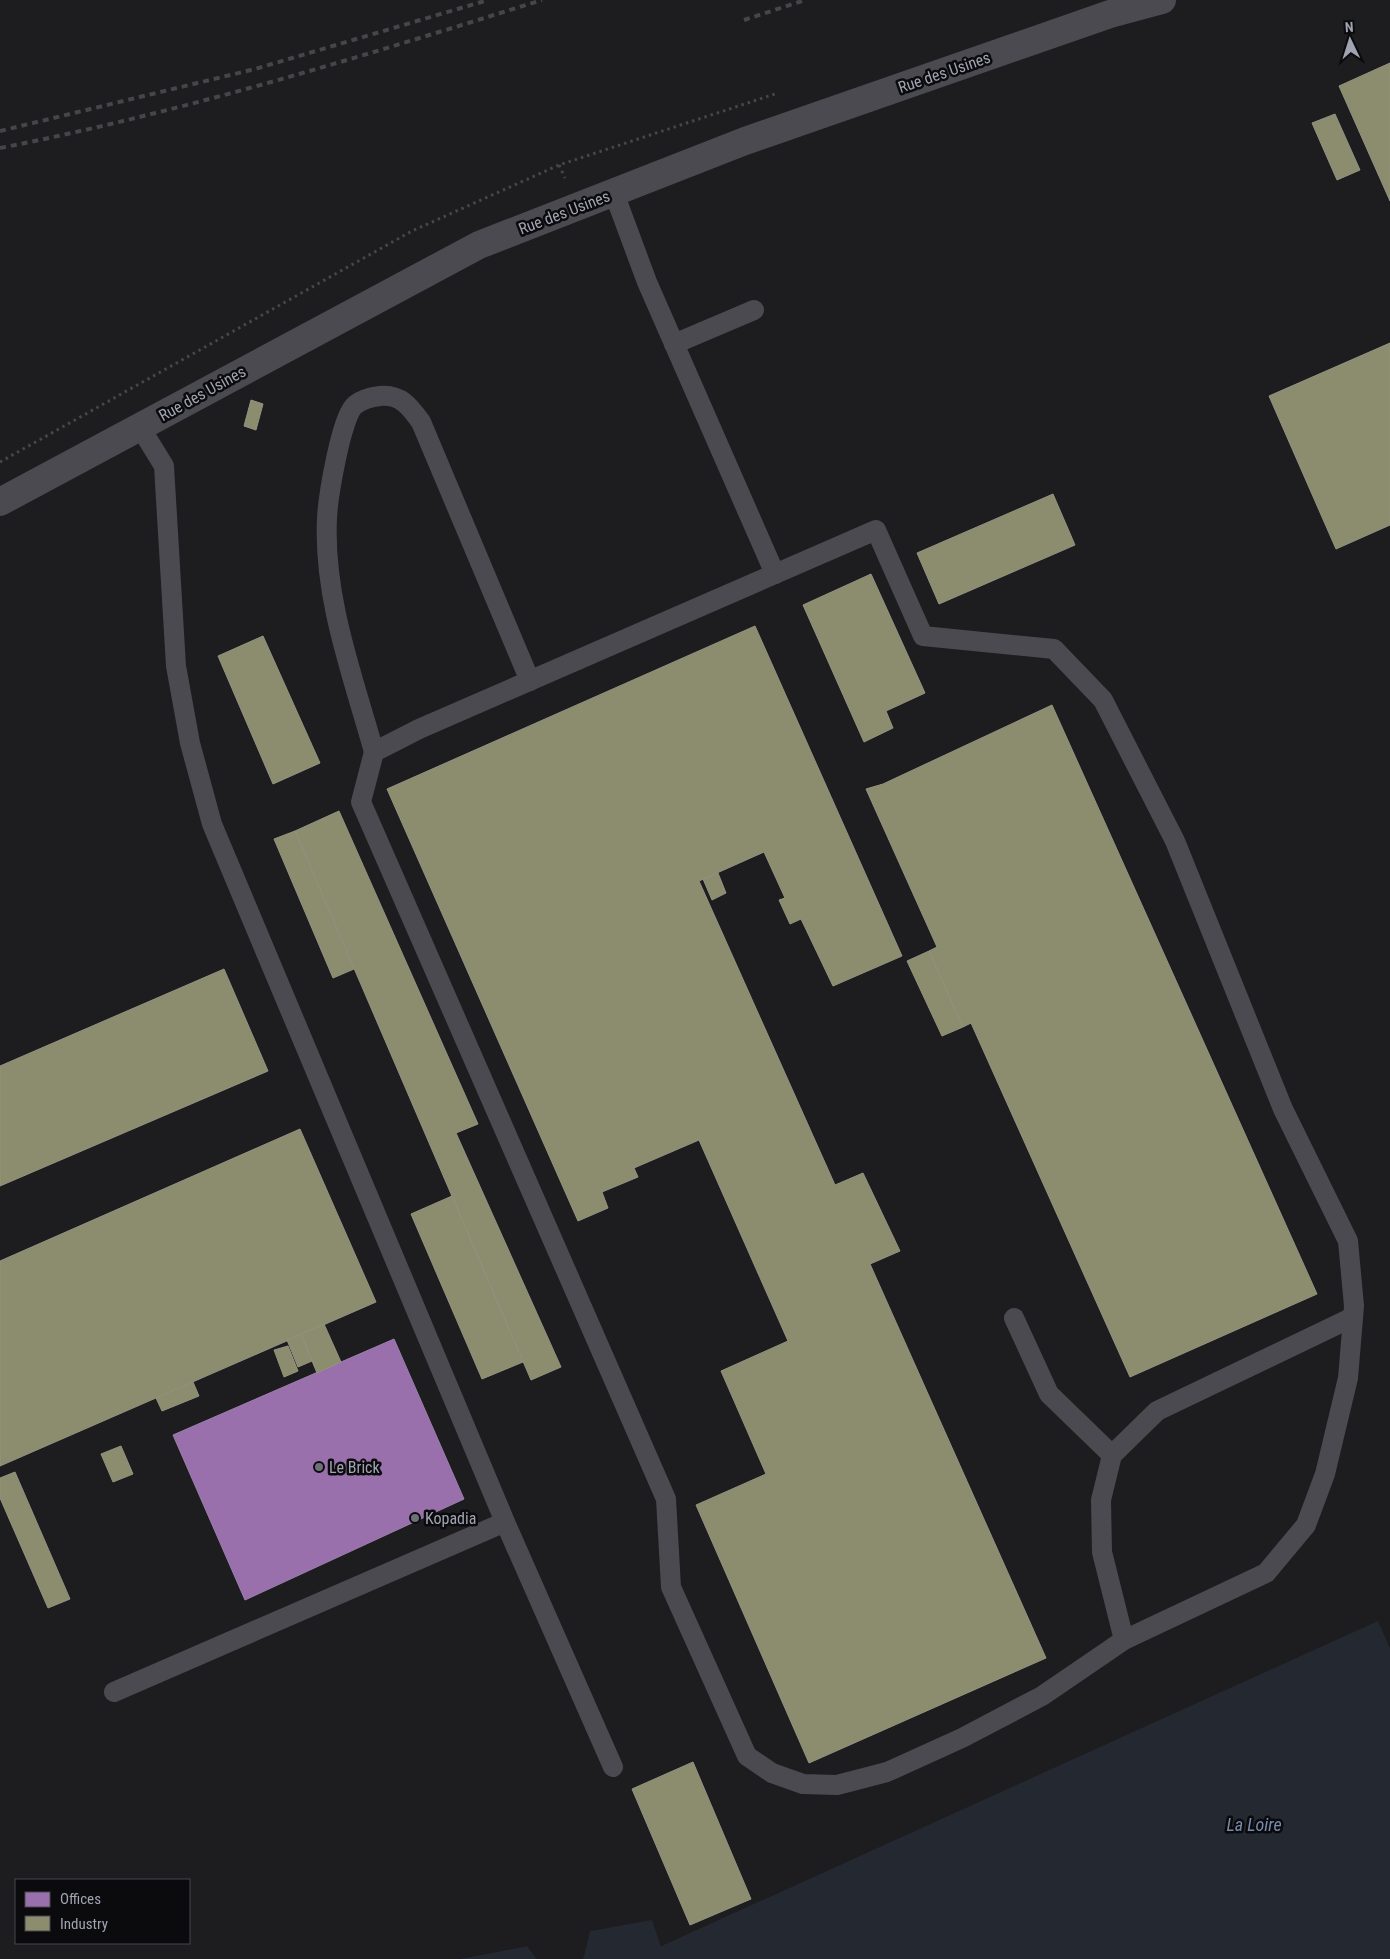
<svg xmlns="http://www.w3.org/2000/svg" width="1390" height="1959" font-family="'Roboto Condensed',sans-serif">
	<rect width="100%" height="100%" fill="#101010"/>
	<path fill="#1d1d1f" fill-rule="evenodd" d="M0 0H1390V1648L1378 1622 661 1946 652 1921 590 1931 583 1959H537L527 1946 459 1959H0ZM16 1880H189V1943H16Z"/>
	<g fill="#242931">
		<polygon points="1378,1621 1390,1648 1390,1959 583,1959 590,1931 652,1920 661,1946"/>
		<polygon points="527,1946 537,1959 459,1959"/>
	</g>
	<polygon fill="#9970ab" stroke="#9b7fad" points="394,1339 464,1499 245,1600 173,1435"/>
	<g fill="#8c8c6e" stroke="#929382">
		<polygon points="1390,63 1390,201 1339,86"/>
		<polygon points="1335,114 1360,170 1337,180 1312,123"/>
		<polygon points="1390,343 1390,525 1336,549 1269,396"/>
		<polygon points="251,400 263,404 256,430 244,426"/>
		<polygon points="1053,494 1075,545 939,604 917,553"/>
		<polygon points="871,574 925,693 886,711 893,728 864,742 803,605"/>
		<polygon points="755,626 902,956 833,986 801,919 790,924 779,900 785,898 764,852 699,881 835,1185 863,1173 900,1251 870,1264 1046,1658 809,1763 696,1505 766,1474 721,1371 788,1341 699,1140 634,1168 638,1177 602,1192 608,1208 578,1221 387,789"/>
		<polygon points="263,636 320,763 273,784 218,656"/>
		<polygon points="1052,705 1317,1294 1130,1377 971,1023 963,1027 929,951 937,947 866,789 883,784"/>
		<polygon points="339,811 478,1124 456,1133 561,1367 531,1380 295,831"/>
		<polygon points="295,831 354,969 333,978 274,839"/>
		<polygon points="718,873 726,893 712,900 703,879"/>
		<polygon points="929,951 963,1027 942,1036 907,961"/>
		<polygon points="224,969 268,1071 0,1186 0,1066"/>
		<polygon points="300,1129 376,1302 0,1466 0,1261"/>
		<polygon points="452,1196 523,1362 482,1379 411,1214"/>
		<polygon points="324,1324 341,1362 317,1373 301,1334"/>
		<polygon points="301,1334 312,1361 298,1367 287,1340"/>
		<polygon points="288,1346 298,1371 284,1377 274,1350"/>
		<polygon points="193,1382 199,1396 162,1411 156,1398"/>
		<polygon points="121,1446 133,1474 113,1482 101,1454"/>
		<polygon points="15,1472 70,1599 48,1608 0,1498 0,1478"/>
		<polygon points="693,1762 751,1899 690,1925 632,1789"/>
	</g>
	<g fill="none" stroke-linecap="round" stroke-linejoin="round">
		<g stroke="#46464b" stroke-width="3" stroke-dasharray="2.5 4" stroke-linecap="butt">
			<polyline points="559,165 565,178"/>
			<polyline points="0,462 412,231 559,165 778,93"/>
		</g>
		<g stroke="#4a4a50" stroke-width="20">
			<polyline points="614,193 647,282 775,574"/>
			<polyline points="674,344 754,310"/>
			<polygon points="876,530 923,636 1054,649 1103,700 1175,841 1283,1109 1348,1241 1354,1306 1348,1378 1325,1474 1306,1525 1266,1573 1124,1640 1042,1696 962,1738 887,1772 837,1785 803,1784 772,1773 747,1756 671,1587 666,1499 361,802 374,752 419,729"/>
			<path d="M374 752C353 676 323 598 327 518 328 498 341 416 355 405 361 400 372 397 380 396 401 394 410 407 421 422L530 681"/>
			<polyline points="1014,1318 1049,1394 1112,1455"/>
			<polyline points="505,1522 613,1767"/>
			<polyline points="1124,1640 1102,1552 1101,1500 1112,1455 1157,1411 1353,1317"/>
			<polyline points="114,1692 505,1522 212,824 190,743 176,666 164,466 140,427"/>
		</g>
		<polyline stroke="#4a4a50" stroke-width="28" points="0,502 479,245 745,141 1110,14 1162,0"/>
		<g stroke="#454649" stroke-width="4" stroke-dasharray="6 5" stroke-linecap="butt">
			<polyline points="744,20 805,0"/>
			<polyline points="0,131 255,69 488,0"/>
			<path d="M0 148C184 112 363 56 542 0"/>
		</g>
	</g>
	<g fill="#6e7079" stroke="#0b0a0c" stroke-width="2">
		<circle cx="319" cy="1467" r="5"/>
		<circle cx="415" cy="1518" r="5"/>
	</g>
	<g text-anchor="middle" stroke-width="5" stroke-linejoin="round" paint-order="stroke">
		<g font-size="16" fill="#a0a3b2" stroke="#0b0a0c">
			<text transform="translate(944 72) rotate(-19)" y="6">Rue des Usines</text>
			<text transform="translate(564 212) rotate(-21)" y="6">Rue des Usines</text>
			<text transform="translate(202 393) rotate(-29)" y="6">Rue des Usines</text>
		</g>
		<g font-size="16" fill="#a0a3b2" stroke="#0b0a0c" text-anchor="start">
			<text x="329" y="1473">Le Brick</text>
			<text x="425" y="1524">Kopadia</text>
		</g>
		<g font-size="18" font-style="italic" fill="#768dae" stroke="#0b0a0c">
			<text x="1254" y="1831">La Loire</text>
		</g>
	</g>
	<rect x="15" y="1879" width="175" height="65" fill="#0b0a0c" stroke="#47474e"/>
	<rect x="25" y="1892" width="25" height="15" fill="#9970ab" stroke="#47474e"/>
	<text x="60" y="1904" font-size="15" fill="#a0a3b2">Offices</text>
	<rect x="25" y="1916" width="25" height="15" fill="#8c8c6e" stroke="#47474e"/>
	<text x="60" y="1929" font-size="15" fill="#a0a3b2">Industry</text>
	<g transform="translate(1350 40) rotate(356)" stroke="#0b0a0c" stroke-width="4" paint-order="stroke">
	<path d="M0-4L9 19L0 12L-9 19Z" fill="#a0a3b2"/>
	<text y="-8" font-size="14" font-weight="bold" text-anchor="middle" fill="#a0a3b2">N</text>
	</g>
</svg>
